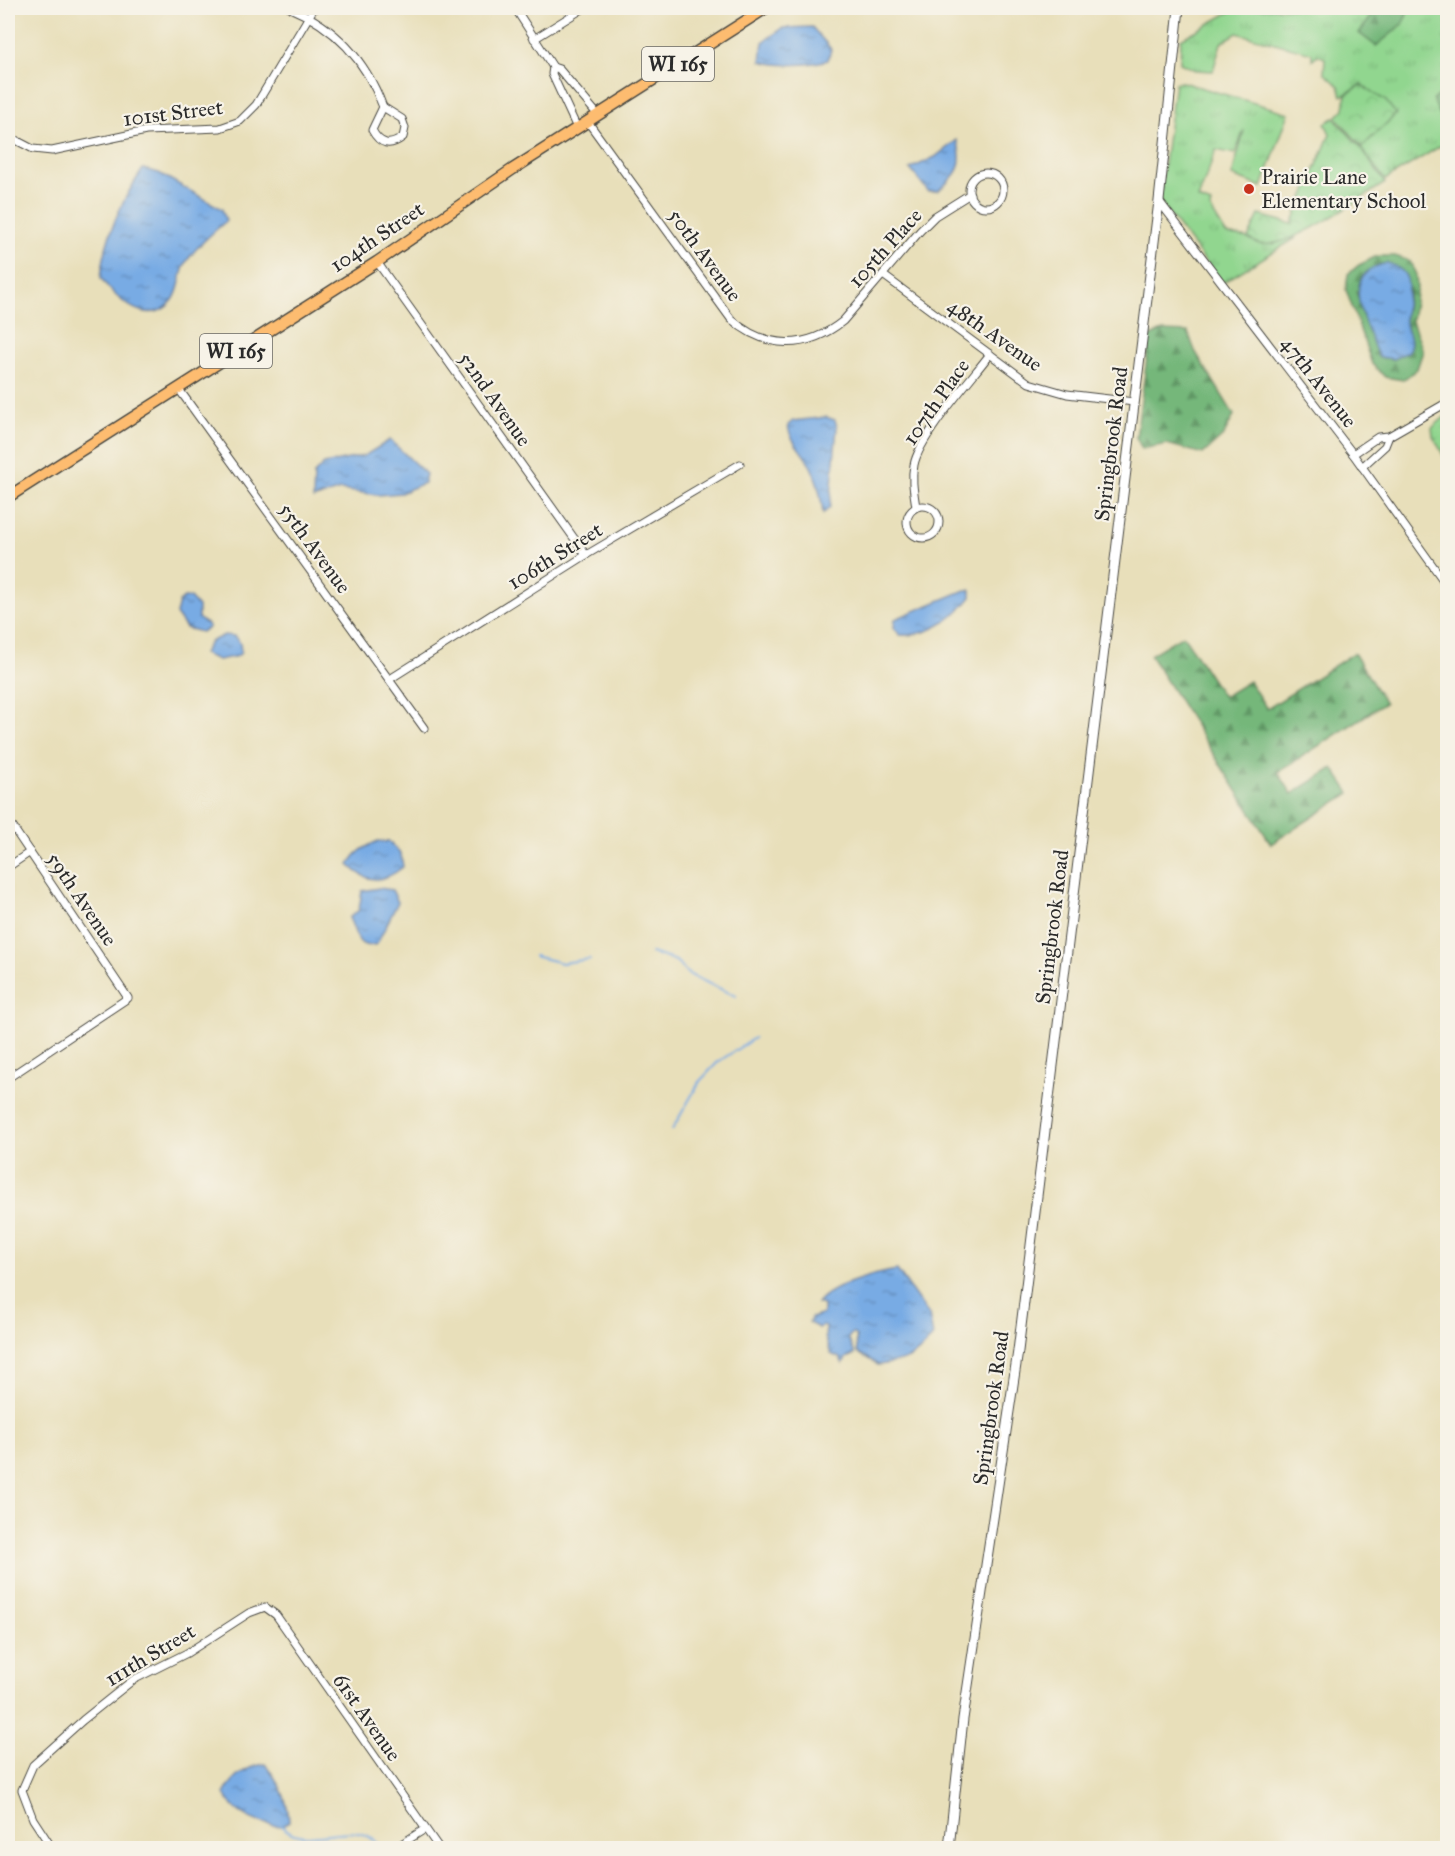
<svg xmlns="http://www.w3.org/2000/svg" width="1455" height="1856" font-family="'IM FELL Great Primer',serif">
	<defs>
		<pattern id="grass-tufts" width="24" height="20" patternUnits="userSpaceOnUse" patternTransform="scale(1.5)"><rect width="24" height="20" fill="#91d68f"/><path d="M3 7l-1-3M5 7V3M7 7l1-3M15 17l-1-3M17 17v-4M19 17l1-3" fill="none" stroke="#7db87c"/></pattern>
		<pattern id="forest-firs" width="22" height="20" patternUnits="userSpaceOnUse" patternTransform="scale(1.5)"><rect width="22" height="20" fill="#74b77a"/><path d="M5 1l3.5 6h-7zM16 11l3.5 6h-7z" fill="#5f9564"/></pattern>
		<pattern id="wetland-marsh" width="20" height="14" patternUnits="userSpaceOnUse" patternTransform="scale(1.5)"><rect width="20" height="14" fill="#91d68f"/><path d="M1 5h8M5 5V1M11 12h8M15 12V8" fill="none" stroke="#7db87c"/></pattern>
		<pattern id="park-crowns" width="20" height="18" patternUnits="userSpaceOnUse" patternTransform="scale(1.5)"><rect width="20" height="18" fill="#91d68f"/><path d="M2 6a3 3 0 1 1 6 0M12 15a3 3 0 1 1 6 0" fill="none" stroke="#7db87c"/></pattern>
		<pattern id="water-ripples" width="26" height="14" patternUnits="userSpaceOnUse" patternTransform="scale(1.5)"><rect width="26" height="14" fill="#78abe4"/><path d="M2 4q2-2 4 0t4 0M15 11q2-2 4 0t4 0" fill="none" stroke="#638bb9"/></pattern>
	</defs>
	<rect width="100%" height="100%" fill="#f7f3e8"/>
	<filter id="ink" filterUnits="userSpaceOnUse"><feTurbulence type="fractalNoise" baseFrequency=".0167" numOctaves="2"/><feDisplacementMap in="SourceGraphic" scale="12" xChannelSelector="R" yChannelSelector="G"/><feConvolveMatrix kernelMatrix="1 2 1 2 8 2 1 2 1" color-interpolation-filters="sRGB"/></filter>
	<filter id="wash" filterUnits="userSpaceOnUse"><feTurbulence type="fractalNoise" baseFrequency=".008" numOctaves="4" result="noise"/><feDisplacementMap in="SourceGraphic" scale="24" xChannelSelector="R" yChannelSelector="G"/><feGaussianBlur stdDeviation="1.35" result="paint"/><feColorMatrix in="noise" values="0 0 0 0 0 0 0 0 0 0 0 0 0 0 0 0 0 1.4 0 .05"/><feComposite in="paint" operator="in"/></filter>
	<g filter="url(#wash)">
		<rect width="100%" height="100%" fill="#e8dfba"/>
		<g fill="url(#grass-tufts)" stroke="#5e805d" stroke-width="1.5">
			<polygon points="1237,8 1378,8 1403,24 1409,8 1447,8 1447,89 1434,101 1447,130 1447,142 1385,180 1361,148 1396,114 1361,85 1342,96 1339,86 1324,73 1325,58 1317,55 1312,60 1312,53 1237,33 1221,43 1213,71 1195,70 1180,63 1181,39"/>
			<polygon points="1182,82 1289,113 1262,187 1232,176 1244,130 1235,154 1216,150 1198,199 1211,204 1210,208 1226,234 1248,238 1259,244 1296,238 1222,283 1159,201 1175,83"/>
		</g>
		<g fill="url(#forest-firs)" stroke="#507152" stroke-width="1.5" fill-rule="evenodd">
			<polygon points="1378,8 1409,8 1403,24 1376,46 1359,33"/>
			<polygon points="1447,89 1447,130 1433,100"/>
			<path d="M1377 256H1395L1410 261 1416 275 1417 287 1412 321 1423 351 1417 369 1403 380 1385 377 1372 364 1346 290 1348 274 1359 265ZM1356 291 1409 292 1404 319 1411 345 1408 352 1393 359 1379 357Z"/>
			<polygon points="1163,331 1188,332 1195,351 1234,415 1224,435 1203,454 1167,444 1142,449 1136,437 1150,336"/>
			<polygon points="1183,635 1223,697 1249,681 1267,709 1354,653 1385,703 1278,772 1292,794 1333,768 1350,793 1271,844 1150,655"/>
		</g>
		<polygon fill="url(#wetland-marsh)" stroke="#5e805d" stroke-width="1.5" points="1447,415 1447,462 1433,436 1432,428"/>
		<g fill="url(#park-crowns)" stroke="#5e805d" stroke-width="1.5">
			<polygon points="1361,85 1386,101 1396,114 1362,147 1336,117 1344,109 1346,95"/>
			<path d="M1334 118 1361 148 1385 183C1359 199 1291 249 1260 244 1256 243 1252 240 1248 238L1259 215 1292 224 1330 134 1325 123Z"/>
		</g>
		<g fill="url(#water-ripples)" stroke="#526b88" stroke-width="1.5">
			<path d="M812 27 831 49 828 60C811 65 778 67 761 61L763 42 783 28Z"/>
			<path d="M957 140C965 166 958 174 938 191H928L910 169 935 157Z"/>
			<path d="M143 169 159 173 222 209 226 221C213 233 197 245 187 261 179 272 182 288 173 300 150 330 115 299 101 278 105 237 120 203 143 169Z"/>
			<path d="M1387 263C1421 273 1403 297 1405 322 1405 335 1416 335 1408 352L1393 359 1379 357 1375 349C1364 317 1338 273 1387 263Z"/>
			<path d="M826 417 835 420 837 427 830 507 823 514C821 496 818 479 809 463 802 451 789 439 788 425L793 421Z"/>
			<polygon points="390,440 426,474 424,483 401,493 379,495 340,490 313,499 314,474 324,464 364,456"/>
			<path d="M965 590H971V597C954 619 928 637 900 635L894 628 895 619Z"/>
			<polygon points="184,598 190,598 198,607 198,618 209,626 207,629 201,632 186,628 176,614 179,602"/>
			<polygon points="224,635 234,636 240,643 241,652 238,656 218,660 203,654 210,642"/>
			<path d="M378 841 389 842 401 854 403 867C382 884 367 883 349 865 355 852 365 847 378 841Z"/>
			<path d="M379 888 392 890 398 902 377 944C356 951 357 933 349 918L359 910 362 891Z"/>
			<path d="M897 1270 929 1315 933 1336C916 1358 906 1362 878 1365L857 1352 856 1336 852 1333 848 1338 855 1354 846 1358 843 1364 840 1358 831 1354 825 1337 826 1327 823 1325 819 1328 809 1323 811 1318 823 1314V1305L817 1303C831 1285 874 1274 897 1270Z"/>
			<path d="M265 1764C279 1782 288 1799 289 1822L282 1826C259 1825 234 1814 224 1794 233 1777 246 1766 265 1764Z"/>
		</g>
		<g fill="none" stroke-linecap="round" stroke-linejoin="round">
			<g stroke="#78abe4" stroke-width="2">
				<polyline points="651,953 676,961 688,974 736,996"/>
				<polyline points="534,956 562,963 590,959"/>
				<polyline points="672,1130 700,1081 718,1062 754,1038"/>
				<path d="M282 1826C305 1849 341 1823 368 1836 373 1838 378 1845 382 1848"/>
			</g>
		</g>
	</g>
	<g filter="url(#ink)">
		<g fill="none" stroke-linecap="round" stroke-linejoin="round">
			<defs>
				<g id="minor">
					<path d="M290 8C336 27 366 61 383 107"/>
					<polyline points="515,8 553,67 559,69 598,115"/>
					<polyline points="534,39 584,8"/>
					<polyline points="553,67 552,74 577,128"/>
					<path d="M383 107 402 119 405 128 403 137C390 147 380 145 372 130Z"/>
					<path d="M588 122 731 319C766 350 807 350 843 321L920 231 935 216 970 194"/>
					<polyline points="8,136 33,149 52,151 146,131 220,128 240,121 256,105 314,8"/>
					<circle cx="986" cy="190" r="17"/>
					<polyline points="1159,201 1353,454 1448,587"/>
					<polyline points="377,262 586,555"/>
					<polyline points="883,275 1029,383 1067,394 1134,402"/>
					<polyline points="178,388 424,728"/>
					<polyline points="1353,454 1378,437 1389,436 1448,402"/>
					<polyline points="1362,467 1385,446 1389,436"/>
					<circle cx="923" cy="522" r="16"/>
					<path d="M916 507C914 493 911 479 914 465 919 437 971 379 990 354"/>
					<polyline points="390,679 586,555 740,464"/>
					<polyline points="8,820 128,998 8,1078"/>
					<polyline points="8,867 30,852"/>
					<polyline points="52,1848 33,1819 22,1790 33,1765 83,1720 133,1680 187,1653 249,1613 265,1607 276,1615 439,1848"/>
					<polyline points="395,1848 425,1829"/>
				</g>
				<polyline id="tertiary" points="949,1848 963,1719 1018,1351 1159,201 1179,8"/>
				<polyline id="primary" points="8,497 377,262 513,169 766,8"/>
			</defs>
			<use href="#minor" stroke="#474640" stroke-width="9"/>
			<use href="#tertiary" stroke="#474640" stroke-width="11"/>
			<use href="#primary" stroke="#474640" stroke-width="13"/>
			<use href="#minor" stroke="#fff" stroke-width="7"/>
			<use href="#tertiary" stroke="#fff" stroke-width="9"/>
			<use href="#primary" stroke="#fdbc70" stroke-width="10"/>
		</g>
	</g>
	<circle fill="#c8321e" stroke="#f7f3e8" stroke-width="2" cx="1249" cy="189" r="6"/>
	<g text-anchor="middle" stroke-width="4.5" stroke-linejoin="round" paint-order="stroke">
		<g fill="#f7f3e8" stroke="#686764" stroke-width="1.5">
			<rect x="642" y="47" width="72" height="34" rx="4.5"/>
			<rect x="200" y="334" width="72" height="34" rx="4.5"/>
		</g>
		<g font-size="20" font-weight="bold" fill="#2b2b2b">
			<text x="678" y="71">WI 165</text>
			<text x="236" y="358">WI 165</text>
		</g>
		<g font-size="21" fill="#2b2b2b" stroke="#f7f3e8">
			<text transform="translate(173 113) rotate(-7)" y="7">101st Street</text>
			<text transform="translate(377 237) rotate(-34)" y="7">104th Street</text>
			<text transform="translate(885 248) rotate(-48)" y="7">105th Place</text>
			<text transform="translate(705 255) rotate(54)" y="7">50th Avenue</text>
			<text transform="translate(995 335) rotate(35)" y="7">48th Avenue</text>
			<text transform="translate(1319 382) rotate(52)" y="7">47th Avenue</text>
			<text transform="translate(495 399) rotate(55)" y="7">52nd Avenue</text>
			<text transform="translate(936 402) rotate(-55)" y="7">107th Place</text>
			<text transform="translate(1111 444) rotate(-83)" y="7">Springbrook Road</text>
			<text transform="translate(315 548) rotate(54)" y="7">55th Avenue</text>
			<text transform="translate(555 556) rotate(-32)" y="7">106th Street</text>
			<text transform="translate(82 899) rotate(56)" y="7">59th Avenue</text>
			<text transform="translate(1052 927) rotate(-83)" y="7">Springbrook Road</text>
			<text transform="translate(991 1408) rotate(-82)" y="7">Springbrook Road</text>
			<text transform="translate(150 1655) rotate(-31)" y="7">111th Street</text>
			<text transform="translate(367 1717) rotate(55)" y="7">61st Avenue</text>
		</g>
		<g font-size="21" fill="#2b2b2b" stroke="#f7f3e8" text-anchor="start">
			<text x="1261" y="184">Prairie Lane<tspan x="1261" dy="24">Elementary School</tspan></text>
		</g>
	</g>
	<rect width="1455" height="1856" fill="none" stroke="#f7f3e8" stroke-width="30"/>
</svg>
